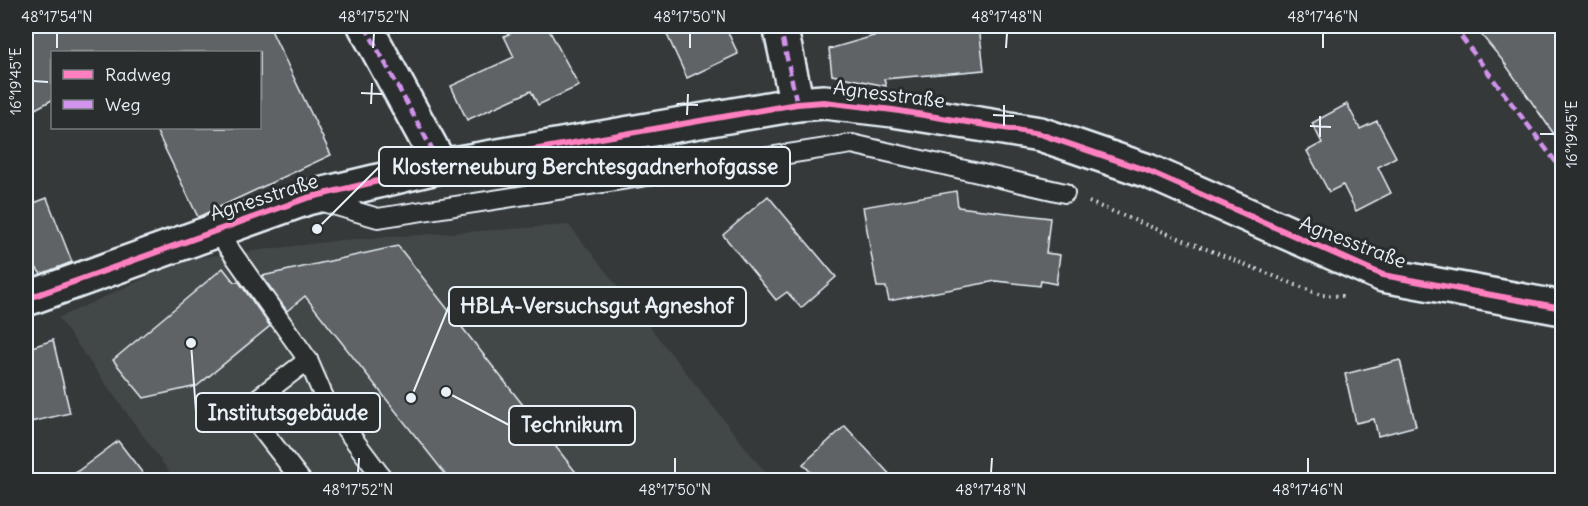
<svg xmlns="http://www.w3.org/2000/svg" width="1588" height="506" font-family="Delius,sans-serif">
	<rect width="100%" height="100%" fill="#35393a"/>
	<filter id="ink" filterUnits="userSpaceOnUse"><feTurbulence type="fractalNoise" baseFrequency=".0167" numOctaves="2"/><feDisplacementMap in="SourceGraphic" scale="12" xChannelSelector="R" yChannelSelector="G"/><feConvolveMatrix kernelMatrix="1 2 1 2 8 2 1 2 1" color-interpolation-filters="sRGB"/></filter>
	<g filter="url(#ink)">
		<polygon fill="#424647" points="569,225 769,477 764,480 175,480 58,318 187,259 342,240"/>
		<g fill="#5f6365" stroke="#e8f1f8" stroke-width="1.5">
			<polygon points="26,26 269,26 331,155 198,217 155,128 260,128 260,52 52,52 52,100 26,114"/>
			<polygon points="527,26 547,26 579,86 538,105 531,91 467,120 451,86 514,57 504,36"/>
			<polygon points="663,26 725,26 738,54 687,78"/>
			<polygon points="908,26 979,26 984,70 884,79 886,86 832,75 829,49"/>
			<polygon points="1474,26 1563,26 1563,147 1503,61"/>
			<polygon points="1347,104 1360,129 1377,121 1396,157 1378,167 1391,193 1356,211 1343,185 1329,192 1307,151 1322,143 1312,123"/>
			<polygon points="956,191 958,207 1050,218 1046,253 1060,255 1056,284 1041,281 1040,286 996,281 889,301 886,287 877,287 863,207"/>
			<polygon points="768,196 836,277 801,308 787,292 776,300 723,235"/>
			<polygon points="47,198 72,262 41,274 26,255 26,206"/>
			<polygon points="398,246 582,480 450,480 305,296 287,311 262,276"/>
			<polygon points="223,268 234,282 239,282 270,326 197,386 144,398 113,360"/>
			<polygon points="53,340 70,413 26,423 26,349"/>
			<polygon points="1400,360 1416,426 1378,436 1374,419 1356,423 1345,374"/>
			<polygon points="845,426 895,480 818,480 803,464"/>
			<polygon points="118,441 148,480 66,480"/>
		</g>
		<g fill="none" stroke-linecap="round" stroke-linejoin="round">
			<defs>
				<g id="service">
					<polyline points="316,200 378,218 852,144 1065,193"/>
					<polyline points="216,230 308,360 327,404 384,480"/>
					<polyline points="301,480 245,408 308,360"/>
				</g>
				<g id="minor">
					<polyline points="365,26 441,166"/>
					<polyline points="780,26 797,104"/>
					<polyline points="26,299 307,198 441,166 797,104 824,102 893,110 1040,134 1148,171 1383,275 1562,308"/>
				</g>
			</defs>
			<use href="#service" stroke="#e8f1f8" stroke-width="22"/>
			<use href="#minor" stroke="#e8f1f8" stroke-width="38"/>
			<polyline stroke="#e8f1f8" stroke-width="4" stroke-dasharray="1.5 4.5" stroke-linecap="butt" points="1089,202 1321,295 1343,296"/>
			<use href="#service" stroke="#2a2d2e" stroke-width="18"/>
			<use href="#minor" stroke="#2a2d2e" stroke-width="33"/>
			<g stroke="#d193ec" stroke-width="4.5" stroke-dasharray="9 4.5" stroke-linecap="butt">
				<polyline points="365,26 441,166"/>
				<polyline points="780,26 797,104"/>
				<polyline points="1453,26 1562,170"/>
			</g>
			<defs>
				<polyline id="cycleway" points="26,299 307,198 441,166 797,104 824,102 893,110 1040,134 1148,171 1383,275 1562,308"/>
			</defs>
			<use href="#cycleway" stroke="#2a2d2e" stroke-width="10"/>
			<use href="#cycleway" stroke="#ff80c0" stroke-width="6"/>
		</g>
	</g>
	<path fill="none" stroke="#e8f1f8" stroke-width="2" d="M57 48V33M373 48 374 33M690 48V33M1006 48 1007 33M1323 48V33M33 81 48 82M361 93 382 94M371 104 372 83M677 104 698 105M687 115 688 94M993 115 1014 116M1004 126V105M1310 126 1331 127M1540 134H1555M1320 137V116M358 473 359 458M675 473V458M991 473 992 458M1308 473V458"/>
	<g text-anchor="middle" stroke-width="6" stroke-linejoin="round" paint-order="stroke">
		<g font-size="20" fill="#e8f1f8" stroke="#2a2d2e">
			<text transform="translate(889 94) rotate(7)" y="7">Agnesstraße</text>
			<text transform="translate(264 197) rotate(-18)" y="7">Agnesstraße</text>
			<text transform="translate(1353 242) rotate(21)" y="7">Agnesstraße</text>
		</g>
	</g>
	<path fill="none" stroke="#e8f1f8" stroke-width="2" d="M317 229L379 167M411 398L449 306M191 343L196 412M446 392L509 425"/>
	<g fill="#e8f1f8" stroke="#2a2d2e" stroke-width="2">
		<circle cx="317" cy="229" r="6"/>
		<circle cx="411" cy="398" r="6"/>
		<circle cx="191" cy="343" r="6"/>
		<circle cx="446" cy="392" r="6"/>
	</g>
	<g fill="#2a2d2e" stroke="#e8f1f8" stroke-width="2">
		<rect x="379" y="147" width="411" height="39" rx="6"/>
		<rect x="449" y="287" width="297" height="39" rx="6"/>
		<rect x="196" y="393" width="184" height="39" rx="6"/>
		<rect x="509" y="406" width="126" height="39" rx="6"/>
	</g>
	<g font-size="21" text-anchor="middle" font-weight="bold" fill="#e8f1f8">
		<text x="585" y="174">Klosterneuburg Berchtesgadnerhofgasse</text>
		<text x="597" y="313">HBLA-Versuchsgut Agneshof</text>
		<text x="288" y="420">Institutsgebäude</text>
		<text x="572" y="432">Technikum</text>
	</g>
	<rect width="1588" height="506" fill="none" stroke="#2a2d2e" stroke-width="66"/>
	<rect x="51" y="51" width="210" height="78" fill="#2a2d2e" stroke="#767b7f" stroke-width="1.5"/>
	<rect x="63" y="70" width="30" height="9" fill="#ff80c0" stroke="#767b7f" stroke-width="1.5"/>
	<text x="105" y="81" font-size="18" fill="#e8f1f8">Radweg</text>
	<rect x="63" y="100" width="30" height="9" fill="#d193ec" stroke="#767b7f" stroke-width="1.5"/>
	<text x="105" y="111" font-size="18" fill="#e8f1f8">Weg</text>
	<rect x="33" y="33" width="1522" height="440" fill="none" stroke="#e8f1f8" stroke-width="2"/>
	<g font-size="15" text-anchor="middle" fill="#e8f1f8">
		<text x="57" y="22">48°17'54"N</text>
		<text x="374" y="22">48°17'52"N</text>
		<text x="690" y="22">48°17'50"N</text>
		<text x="1007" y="22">48°17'48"N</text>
		<text x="1323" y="22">48°17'46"N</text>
		<text transform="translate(16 81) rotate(-90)" y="5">16°19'45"E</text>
		<text transform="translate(1572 134) rotate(-90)" y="5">16°19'45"E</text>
		<text x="358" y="495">48°17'52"N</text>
		<text x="675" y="495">48°17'50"N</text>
		<text x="991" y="495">48°17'48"N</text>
		<text x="1308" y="495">48°17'46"N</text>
	</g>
</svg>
